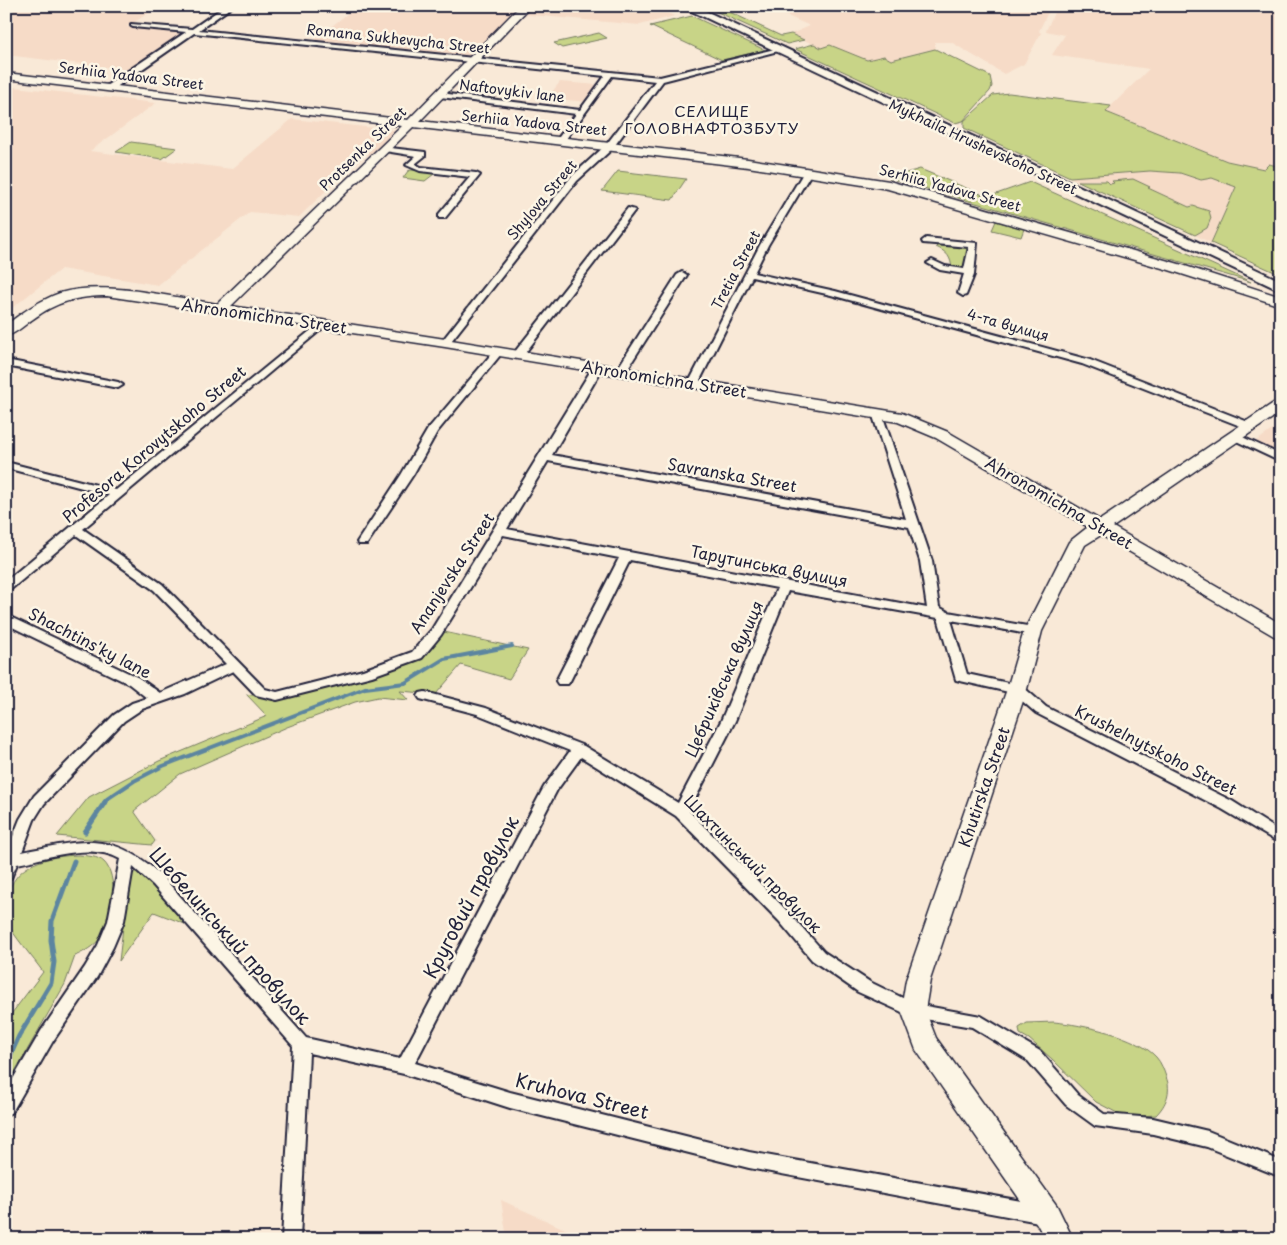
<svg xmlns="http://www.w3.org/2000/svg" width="1287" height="1245" font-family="'Playpen Sans',sans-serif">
	<rect width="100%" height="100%" fill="#f9e9d7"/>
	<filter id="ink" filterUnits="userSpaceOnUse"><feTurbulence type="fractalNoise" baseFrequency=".02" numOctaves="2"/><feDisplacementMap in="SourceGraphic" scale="10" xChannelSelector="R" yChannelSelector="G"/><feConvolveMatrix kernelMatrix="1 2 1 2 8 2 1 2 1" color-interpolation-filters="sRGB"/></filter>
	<g filter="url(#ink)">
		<g fill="#f6dbc7">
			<polygon points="6,6 159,6 127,27 184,33 131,70 6,55"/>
			<polygon points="357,6 524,6 475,59 312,42"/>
			<polygon points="528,6 654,6 674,16 640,25 520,14"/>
			<polygon points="765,6 1051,6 1039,31 1041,33 1024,64 1004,74 951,42 935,42 935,49 891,60 884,56 867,60 830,45 821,48 791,34 810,26"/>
			<polygon points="1057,6 1281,6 1281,167 1269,164 1264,169 1227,161 1105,112 1149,69 1052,55 1065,35 1046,31"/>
			<polygon points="560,82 599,85 587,102 547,98"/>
			<polygon points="6,86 156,103 90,151 232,169 292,119 402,131 375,156 366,154 346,174 343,174 299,217 250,212 158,285 61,269 6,313"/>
			<polygon points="1150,171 1180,173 1201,180 1212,178 1236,187 1211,243 1195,235 1207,228 1193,206 1189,207 1147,188 1149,187 1110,184 1107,181 1095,180 1078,181 1070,177"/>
			<polygon points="1281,424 1281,454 1255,442"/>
			<polygon points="501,1200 587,1239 507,1239"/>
		</g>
		<g fill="#c8d487" stroke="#757b61">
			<polygon points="721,8 781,36 791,34 804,40 787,44 713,10"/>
			<polygon points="692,16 765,50 722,60 650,26"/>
			<polygon points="599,33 607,38 562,48 554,43"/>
			<polygon points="814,44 821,48 830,45 867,60 884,56 891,60 935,49 990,76 992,86 990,91 963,121 955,123 795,49"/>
			<polygon points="1009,93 1111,106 1106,112 1227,161 1264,169 1269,164 1281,167 1281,275 1211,243 1236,187 1212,178 1201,180 1180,173 1150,171 1070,177 964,128 964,121 993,95"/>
			<polygon points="131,142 177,148 162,159 116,152"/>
			<polygon points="920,169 988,197 1030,182 1251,282 889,178"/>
			<polygon points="411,170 432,172 434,174 425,181 403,178 408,171"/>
			<polygon points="618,171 686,179 672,200 602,191"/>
			<polygon points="1133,179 1150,187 1148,188 1189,207 1193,206 1209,211 1211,218 1207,228 1195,235 1078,181 1107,181 1110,184 1114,183 1112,181"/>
			<polygon points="996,221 1024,229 1021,237 992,230"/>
			<path d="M939 244 974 248 969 270 952 269C951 257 947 252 936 247Z"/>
			<polygon points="444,632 528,650 509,679 461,665 436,694 400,691 408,700 378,697 355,702 287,727 180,774 134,811 155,841 152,845 57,836 89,797 159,761 267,716 246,694 280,700 367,676 420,658"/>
			<path d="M79 855C87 856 98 856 104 862 118 875 114 918 105 932 97 944 88 950 75 956L65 984 6 1087V1021L43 972C35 960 12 934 7 922 4 916 6 905 7 899 13 863 48 856 79 855Z"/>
			<polygon points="138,870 185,924 154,912 119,961 129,877"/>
			<path d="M1054 1022C1083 1025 1136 1035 1156 1057 1161 1062 1164 1071 1166 1077 1172 1091 1166 1105 1156 1115L1125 1117 1096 1102 1052 1059 1029 1039 1020 1034 1019 1028 1027 1023Z"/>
		</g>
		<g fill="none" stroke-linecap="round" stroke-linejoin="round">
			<polyline stroke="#5c85a0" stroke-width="4" points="104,803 107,799 134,781 163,766 365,688 405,683 444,659 512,646"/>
			<g stroke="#5c85a0" stroke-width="5">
				<polyline points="85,832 105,802"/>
				<polyline points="6,1065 19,1036 51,983 54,962 51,940 52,921 74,861"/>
			</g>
			<defs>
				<g id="street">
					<polygon points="225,6 233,6 199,30 660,77 779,48 782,50 663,81 612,149 577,181 448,345 442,345 442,341 571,177 606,145 655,81 612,76 563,143 560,143 556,141 576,114 440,97 436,95 440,93 580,110 605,76 194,33 112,90 106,90 106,86 186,32 133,27 131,26 131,24 192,29"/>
					<polygon points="382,147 425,152 425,156 415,164 421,167 476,173 480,175 445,218 439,218 439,214 470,177 420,171 406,165 416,156 385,151 382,151"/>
					<polygon points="805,170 812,172 768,245 754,273 835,291 1090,360 1256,425 1257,427 1256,429 1248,429 1082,364 831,295 752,277 698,384 697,386 689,386 688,384 760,245"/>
					<polygon points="628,208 635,210 522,357 514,357 514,353"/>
					<polygon points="926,238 977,243 974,275 966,295 963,296 958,293 964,274 940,270 927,263 932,260 945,266 964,269 969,247 923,243 922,241"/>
					<polygon points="682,272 687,275 626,371 621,374 617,373 616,371 677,275"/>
					<path d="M321 322 326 325 324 327 83 529 162 584 265 689 277 692 363 670 412 652 432 629 593 367 597 366 602 369 552 455 906 519 872 413 877 410 881 411 932 561 939 607 948 612 1033 627 1039 631 1033 635 951 620 967 674 1022 686 1046 707 1232 801 1281 832V844L1222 809 1036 713 1013 693 956 680 938 618 788 591 735 721 689 811 789 913 824 952 870 982 915 1004 981 1016 1040 1051 1078 1095 1104 1114 1153 1118 1208 1131 1281 1161V1177L1207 1147 1153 1134 1095 1126 1066 1105 1028 1061 972 1027 913 1017 858 992 812 960 779 921 676 816 581 757 557 790 415 1063 510 1092 749 1152 1044 1205 1050 1208 1053 1214 1050 1220 1044 1223 749 1168 510 1108 404 1074 309 1053 300 1239H282L293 1046 153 885 133 867 124 921 113 947 97 977 53 1041 12 1112 6 1115V1091L41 1031 85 967 98 945 108 921 120 859C90 842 48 858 17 864L11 878 6 880V854L20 819 34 796 114 715 132 703 147 698 129 684 6 624V615L139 678 160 693 226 664 154 590 76 535 10 590 6 591V581L109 495 6 468V462L116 490ZM548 461 909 527 920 561 927 608 507 529ZM503 535 619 558 556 681 558 684H568L570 681 630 560 777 588 721 721 678 803 584 746 486 708 425 692 420 693 418 696 420 699 477 714 570 751 544 787 400 1059 306 1038 163 877C113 830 84 840 22 852L34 820 44 804 124 721 142 709 185 694 233 671 256 695 277 700 372 676 422 658 441 635Z"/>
					<polygon points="497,350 502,353 437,432 413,475 367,544 359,544 357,542 401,475 428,429 494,351"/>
					<polygon points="6,360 118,382 123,385 118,388 6,366"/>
					<polygon points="1236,434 1281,455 1281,462 1232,439 1231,437"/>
				</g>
				<path id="secondary" d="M520 6H531L420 121 748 159 889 181 1179 264 1281 297V306L1169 270 888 189 748 167 413 127 231 306 445 339 902 413 948 432 1100 520 1275 402 1281 400V412L1113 527 1281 624V638L1274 636 1101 535 1085 545 1042 631 1027 689 930 980 925 1010 936 1038 1057 1206 1073 1239H1045L1037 1224 916 1050 901 1010 906 980 1007 689 1024 631 1069 542 1088 527 936 438 898 422 445 347 107 296C78 296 56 302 33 319 24 325 16 334 6 336V325C23 312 40 300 60 293 104 280 171 297 217 304L402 126 6 79V73L408 120Z"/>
				<polygon id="primary" points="681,6 695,6 1281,281 1281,291"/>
			</defs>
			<use href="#street" stroke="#22223b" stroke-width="4"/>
			<use href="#secondary" stroke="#22223b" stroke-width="3"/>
			<use href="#primary" stroke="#22223b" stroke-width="4"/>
			<use href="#street" fill="#fcf5e5" fill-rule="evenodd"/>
			<use href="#secondary" fill="#fcf5e5" fill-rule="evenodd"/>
			<use href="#primary" fill="#fcf5e5" fill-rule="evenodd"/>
		</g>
	</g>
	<g text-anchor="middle" stroke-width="5" stroke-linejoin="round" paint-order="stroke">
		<g font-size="14" fill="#22223b" stroke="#fcf5e5">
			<text transform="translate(398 39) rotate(6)" y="5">Romana Sukhevycha Street</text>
			<text transform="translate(131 76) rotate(7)" y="5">Serhiia Yadova Street</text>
			<text transform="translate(512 91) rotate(7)" y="5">Naftovykiv lane</text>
			<text transform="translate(534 123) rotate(6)" y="5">Serhiia Yadova Street</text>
			<text transform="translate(983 147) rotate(25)" y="5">Mykhaila Hrushevskoho Street</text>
			<text transform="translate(363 149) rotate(-44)" y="5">Protsenka Street</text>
			<text transform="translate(950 188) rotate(15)" y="5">Serhiia Yadova Street</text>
			<text transform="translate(542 200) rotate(-50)" y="5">Shylova Street</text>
			<text transform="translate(736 270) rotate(-62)" y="5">Tretia Street</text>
			<text transform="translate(1008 325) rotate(16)" y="5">4-та вулиця</text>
		</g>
		<g font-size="15" letter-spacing="1" fill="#22223b" stroke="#fcf5e5">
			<text x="712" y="117">СЕЛИЩЕ<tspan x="712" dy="17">ГОЛОВНАФТОЗБУТУ</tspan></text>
		</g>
		<g font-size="16" fill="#22223b" stroke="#fcf5e5">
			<text transform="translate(264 316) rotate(8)" y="6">Ahronomichna Street</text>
			<text transform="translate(664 379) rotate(9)" y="6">Ahronomichna Street</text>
			<text transform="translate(154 444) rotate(-40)" y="6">Profesora Korovytskoho Street</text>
			<text transform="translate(732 475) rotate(10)" y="6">Savranska Street</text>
			<text transform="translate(1059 503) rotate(30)" y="6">Ahronomichna Street</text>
			<text transform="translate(769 566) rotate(11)" y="6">Тарутинська вулиця</text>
			<text transform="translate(452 573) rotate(-57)" y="6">Ananjevska Street</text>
			<text transform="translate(90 643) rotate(27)" y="6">Shachtins'ky lane</text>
			<text transform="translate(724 679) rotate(-66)" y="6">Цебриківська вулиця</text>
			<text transform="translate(1156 750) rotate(27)" y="6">Krushelnytskoho Street</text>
			<text transform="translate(984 787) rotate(-71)" y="6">Khutirska Street</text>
			<text transform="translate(753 864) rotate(45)" y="6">Шахтинський провулок</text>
		</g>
		<g font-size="19" fill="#22223b" stroke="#fcf5e5">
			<text transform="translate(471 897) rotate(-62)" y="7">Круговий провулок</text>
			<text transform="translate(230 936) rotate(48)" y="7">Шебелинський провулок</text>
			<text transform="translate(582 1096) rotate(14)" y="7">Kruhova Street</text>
		</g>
	</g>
	<rect width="1287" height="1245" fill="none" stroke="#fcf5e5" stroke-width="25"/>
	<rect x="12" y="12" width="1262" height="1220" fill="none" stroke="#22223b" stroke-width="2" filter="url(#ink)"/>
</svg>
